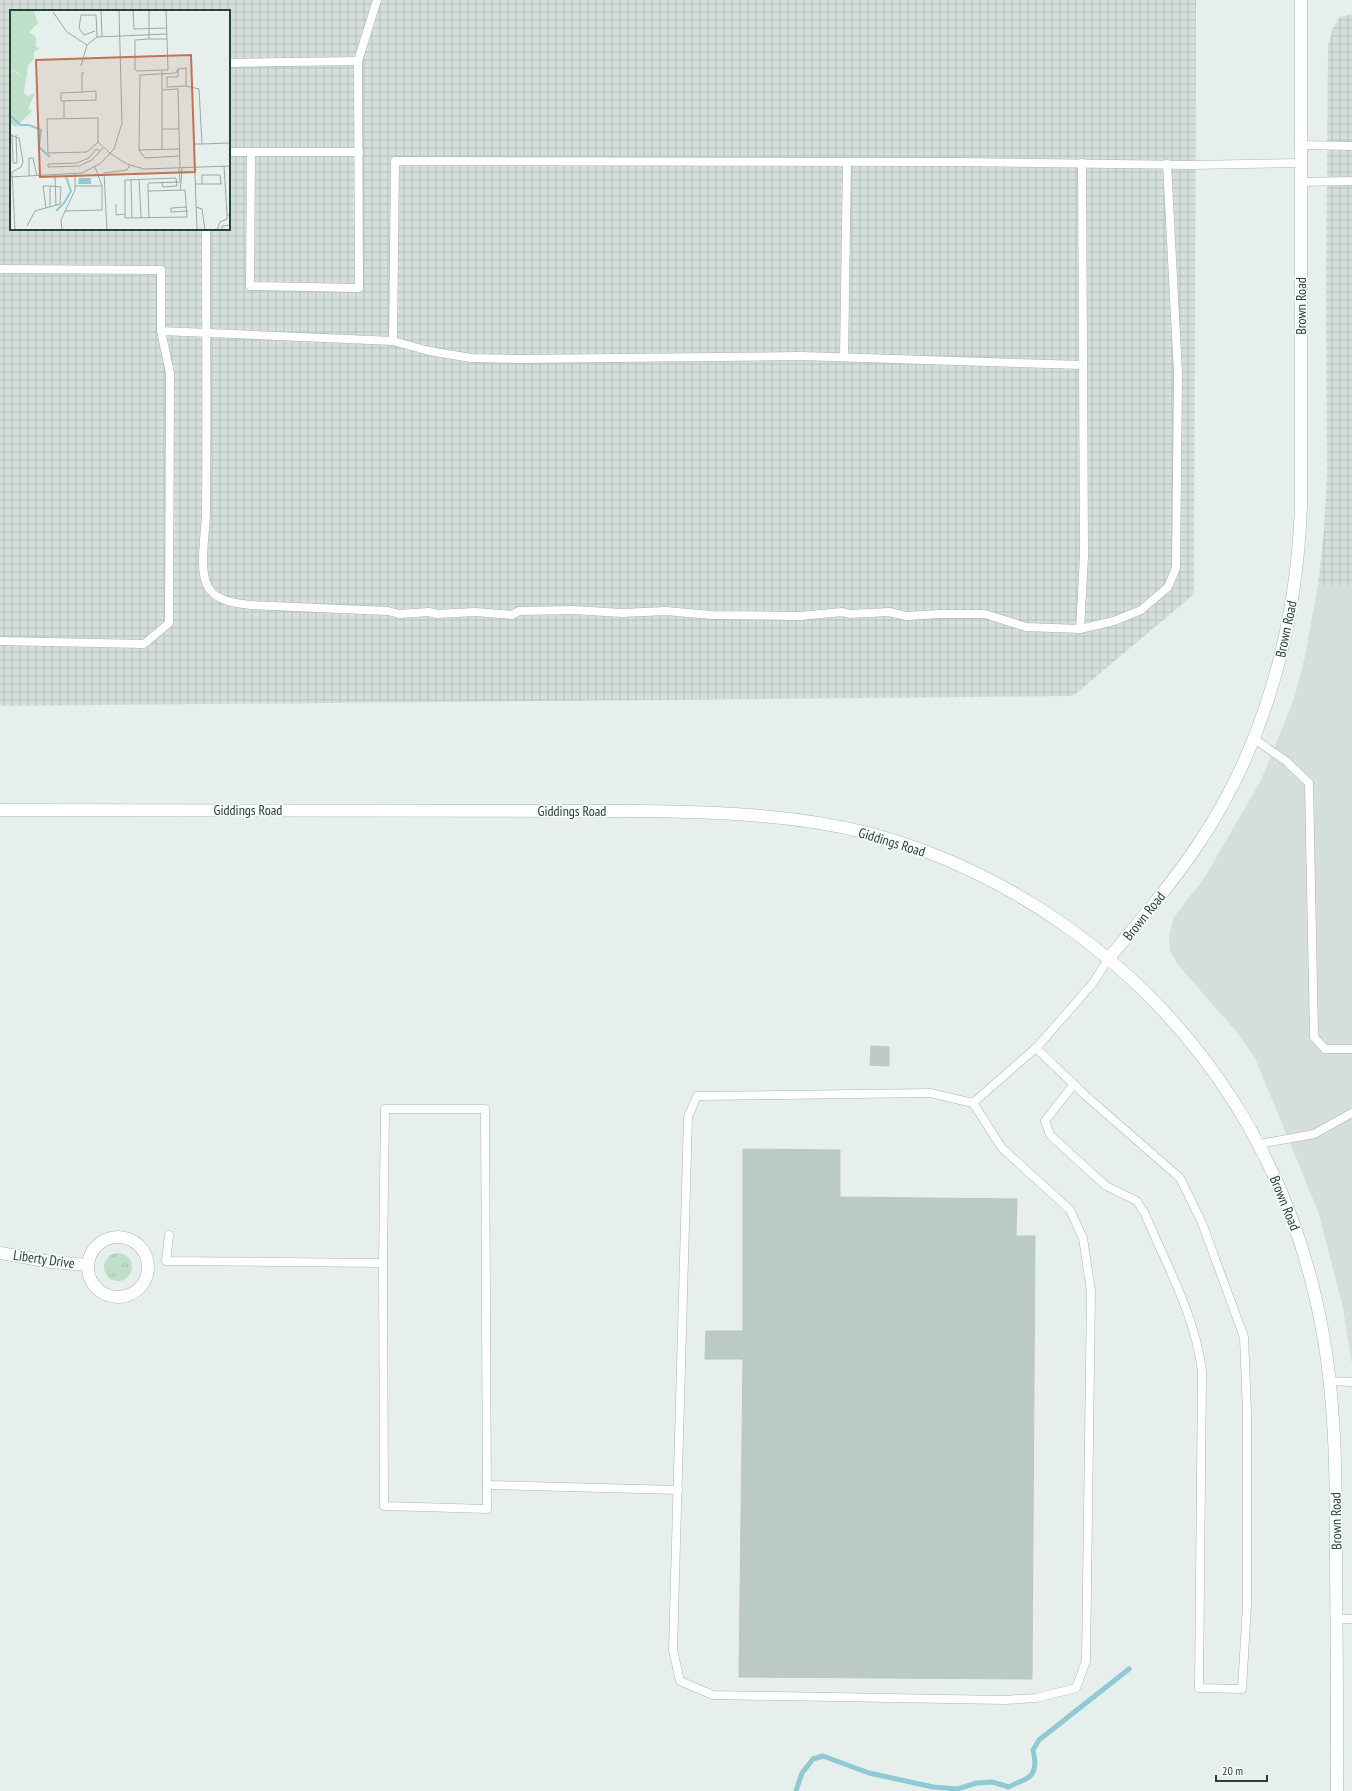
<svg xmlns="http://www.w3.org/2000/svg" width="1352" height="1791" font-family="'PT Sans Narrow',sans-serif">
	<defs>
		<pattern id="industrial-grid" width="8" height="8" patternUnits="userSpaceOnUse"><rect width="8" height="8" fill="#d4dfda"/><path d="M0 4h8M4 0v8" fill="none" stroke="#b6c1bc"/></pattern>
		<pattern id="grass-tufts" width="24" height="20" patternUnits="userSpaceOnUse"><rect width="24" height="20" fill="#bfe0c8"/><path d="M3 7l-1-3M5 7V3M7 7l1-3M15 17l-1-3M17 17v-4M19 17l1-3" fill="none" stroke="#a4c1ad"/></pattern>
	</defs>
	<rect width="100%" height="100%" fill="#e6efeb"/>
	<polygon fill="#d4dfda" points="1318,585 1352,585 1352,1365 1343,1308 1319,1214 1255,1058 1235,1030 1178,965 1170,951 1169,938 1173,918 1205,877 1261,780 1294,699 1305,656"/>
	<g fill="url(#industrial-grid)" fill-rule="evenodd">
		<path d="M0 0H1196L1194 594 1073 696 0 706ZM11 11H229V229H11Z"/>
		<polygon points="1352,14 1352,585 1318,585 1324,531 1327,475 1326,292 1328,45 1333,28 1340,17"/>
	</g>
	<circle fill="url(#grass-tufts)" cx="118" cy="1267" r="14"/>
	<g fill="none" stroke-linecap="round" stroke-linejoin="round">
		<path stroke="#8ec9d4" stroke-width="5" d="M796 1791 802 1773 813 1759 823 1756 869 1773 933 1787 957 1789 977 1783 992 1782 1009 1787C1015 1783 1024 1781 1029 1777 1037 1771 1035 1758 1033 1750L1039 1740 1129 1669"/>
	</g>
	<g fill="#bbcac4" stroke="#b8c9c2">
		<polygon points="871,1046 889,1047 889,1066 870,1065"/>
		<polygon points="743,1149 840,1150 840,1197 1017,1199 1016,1236 1035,1236 1032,1679 739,1677 743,1359 705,1359 706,1331 743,1331"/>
	</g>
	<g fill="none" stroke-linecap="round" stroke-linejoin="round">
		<defs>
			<g id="lane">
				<polyline points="229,63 358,61"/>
				<polyline points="1301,145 1352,146"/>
				<polyline points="229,152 251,152 250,286 359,288 358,61 377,0"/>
				<polyline points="251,152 359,152"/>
				<polyline points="1301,182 1352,181"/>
				<path d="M206 229C206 323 207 418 206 512 206 533 198 569 208 587 217 602 236 603 251 605L388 611 399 614 429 612 437 614 475 612 512 615 519 611 573 610 622 613 666 611 711 615 800 616 842 612 849 614 889 612 906 616 940 614H985L1026 627 1080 629 1114 621 1141 610 1168 587 1176 568 1178 373 1167 164"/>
				<polyline points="0,269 161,270 161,331 393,341 429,351 471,358 519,359 801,356 1082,365"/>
				<polyline points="393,341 395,161 958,162 1192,165 1301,163"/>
				<polyline points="844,357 847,163"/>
				<polyline points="1080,629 1084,556 1082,163"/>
				<polyline points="0,641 144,644 169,623 170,373 161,331"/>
				<polyline points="1253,738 1286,761 1309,783 1314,1037 1325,1049 1352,1049"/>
				<path d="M1036 1048 1085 1095 1180 1178 1202 1223 1244 1337 1247 1412V1605L1242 1689 1199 1688 1202 1372C1196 1317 1166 1264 1145 1214L1137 1201 1106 1186 1050 1135 1045 1121 1074 1084"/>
				<polyline points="973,1103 1002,1148 1070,1210 1083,1238 1091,1291 1086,1661 1076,1688 1036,1698 1004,1700 713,1695 680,1681 673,1650 688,1117 697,1096 930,1093 973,1103 1038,1046 1093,983 1109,958"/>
				<polyline points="1259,1144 1314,1134 1352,1113"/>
				<polyline points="169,1235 166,1261 383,1263 385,1109 485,1109 487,1509 384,1506 383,1263"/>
				<polyline points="1329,1381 1352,1382"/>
				<polyline points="487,1485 678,1490"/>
				<polyline points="1337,1619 1352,1619"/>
			</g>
			<g id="street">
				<circle cx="118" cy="1267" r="30"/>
				<polyline points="0,1253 51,1262 88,1265"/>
			</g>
			<g id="secondary">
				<path d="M0 810 637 811C715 812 792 814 868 833 936 851 1002 882 1060 922 1203 1021 1295 1167 1324 1340 1336 1411 1336 1485 1336 1558 1337 1636 1337 1713 1337 1791"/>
				<path d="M1109 958C1139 922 1170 886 1197 846 1265 746 1297 625 1301 505V0"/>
			</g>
		</defs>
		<use href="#lane" stroke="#a8b8b2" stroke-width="9"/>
		<use href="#street" stroke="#a8b8b2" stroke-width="13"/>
		<use href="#secondary" stroke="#a4bbb3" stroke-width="13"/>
		<use href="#lane" stroke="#fff" stroke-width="8"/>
		<use href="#street" stroke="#fff" stroke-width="12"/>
		<use href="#secondary" stroke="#fff" stroke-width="12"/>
	</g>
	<g text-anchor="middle" stroke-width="3.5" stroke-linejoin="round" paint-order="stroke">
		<g font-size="14" fill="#24423a" stroke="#f7fbf9">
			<text transform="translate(1301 306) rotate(-90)" y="5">Brown Road</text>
			<text transform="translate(1286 629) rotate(-78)" y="5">Brown Road</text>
			<text x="248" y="815">Giddings Road</text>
			<text x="572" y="816">Giddings Road</text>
			<text transform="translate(892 842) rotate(17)" y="5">Giddings Road</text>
			<text transform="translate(1144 916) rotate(-51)" y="5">Brown Road</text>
			<text transform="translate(1285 1203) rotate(68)" y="5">Brown Road</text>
			<text transform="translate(44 1259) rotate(8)" y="5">Liberty Drive</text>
			<text transform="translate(1336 1521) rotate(-91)" y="5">Brown Road</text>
		</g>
	</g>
	<g transform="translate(10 10)">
		<rect width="220" height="220" fill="#e6efeb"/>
		<path d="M3 59 12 68 13 81 9 80 1 65Z" fill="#bfe0c8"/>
		<path d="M0 0H23L28 13 19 22 26 27V37L30 38 24 42V49L18 55 14 83 18 86 25 83 18 99 22 101 6 117 0 114ZM4 59 11 66 13 81 9 80 1 65V61Z" fill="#bfe0c8" fill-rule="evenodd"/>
		<path d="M69 168H81V174H68Z" fill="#8ec9d4"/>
		<path fill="none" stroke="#8ec9d4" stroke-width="2" d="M0 105 10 115H19L31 120 29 137 40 147M46 201 54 193 61 181 56 167"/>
		<path fill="none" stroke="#98aaa4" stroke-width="1" d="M91 0 92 26M123 0 124 19 157 18M139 0V29H157M43 2 57 22 77 35M85 21 74 25 69 18 71 5H86L87 27M139 29 125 30V59L127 61 152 60M71 56 77 35 87 27 157 24M168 59 166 63 130 65 129 140 135 148 170 146M176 76V58L168 59V67H157V77L176 76 189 79 192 134 220 133M152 80 168 79 170 158M72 82 51 83V91L86 90V81L72 82V63H74M54 91V108M152 119H169M2 124 3 153H7L6 125M0 125 9 128 13 152 11 157 2 162 5 220M88 132 77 142 38 143 37 109 88 108V132L101 144M129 140 170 139M152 140V60H158L156 0M90 141 86 139 79 148 67 153 38 154V157L69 156 82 150 93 138M101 144 117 154 134 159 220 156M214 156 217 205H220M169 158 170 171M45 165 46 196M19 166V148H23L27 166M0 167 72 163 91 153 104 139 112 113 109 0M129 169 131 207M121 170 122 208M171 172 172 158M138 173 171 172 170 180M138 174V181L175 180 177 207 115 208V170L166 168 167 176 153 177 152 173M185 174H211L210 165H192V174M65 176H92L85 157M138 181 139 207M106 194V205L115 204M177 197 161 198V202L178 201M186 197 192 199 195 220M36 198 33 176H40V197M55 201 92 200V176M17 216 25 201 50 194 51 177 40 176M52 220 51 210 65 180V164M97 220 94 163 117 160 120 155M187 220 184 138 185 134H192M207 220 210 212 217 209V205M212 220V216L220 215"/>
		<path fill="#c07456" fill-opacity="0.15" stroke="#c07456" stroke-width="2" d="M181 45 185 162 30 167 26 50Z"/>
		<rect width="220" height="220" fill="none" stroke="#24423a" stroke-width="2"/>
	</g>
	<path d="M1216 1775v6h51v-6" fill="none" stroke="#24423a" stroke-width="2"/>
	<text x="1222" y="1775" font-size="12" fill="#24423a" stroke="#f7fbf9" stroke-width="3" paint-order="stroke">20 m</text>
</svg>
